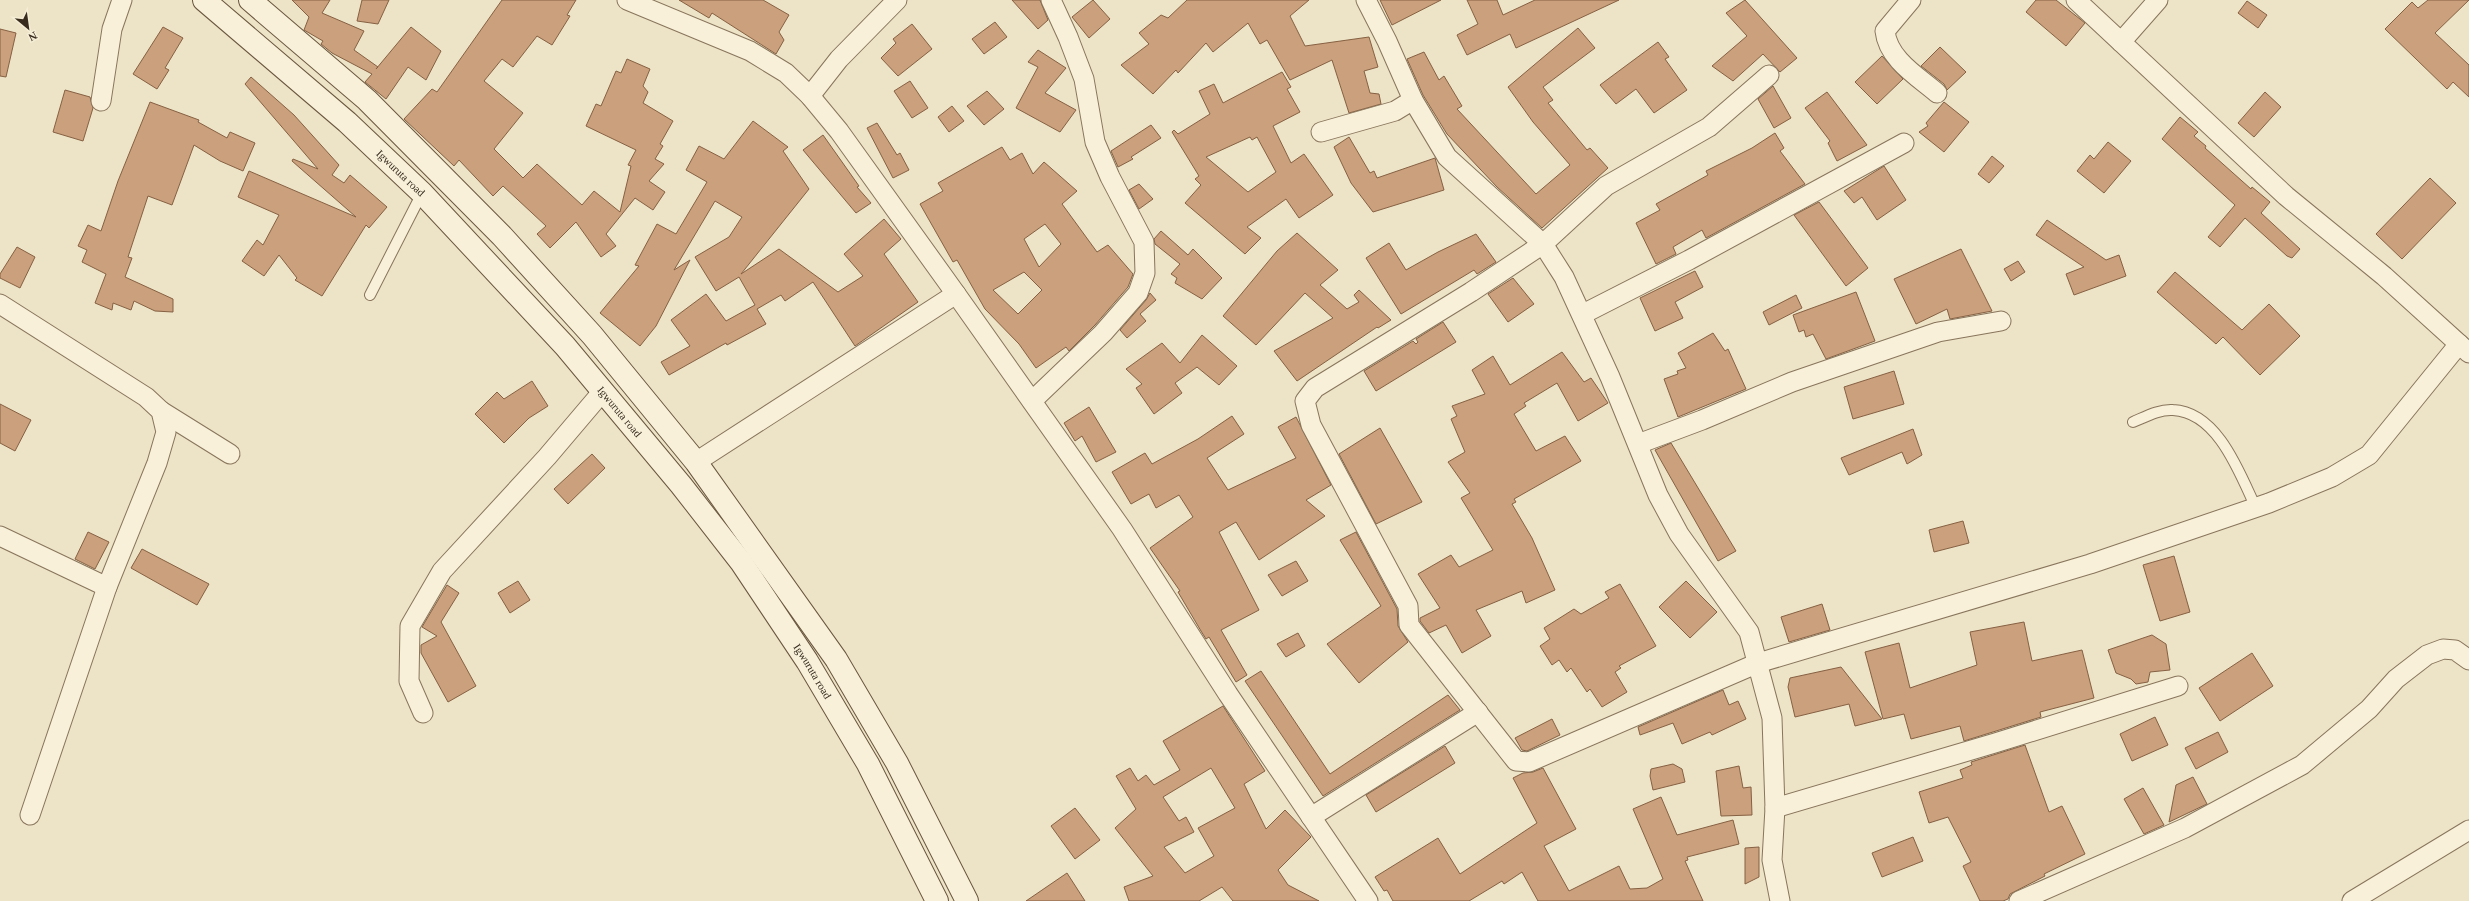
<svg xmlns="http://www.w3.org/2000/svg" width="2469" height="901" font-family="Georgia,serif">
	<rect width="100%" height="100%" fill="#ede3c6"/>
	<g fill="#caa07d" stroke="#866042" fill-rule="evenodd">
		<polygon points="292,0 330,0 322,13 364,31 354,50 378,67 376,69 411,27 441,51 426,80 408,67 386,99 365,82 372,74 332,53 321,44 323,41 304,30 309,17"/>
		<polygon points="362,0 389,0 378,24 357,21"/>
		<polygon points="502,0 576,0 567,15 570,16 552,45 537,36 513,67 502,59 484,81 523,113 494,149 523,178 537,164 582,205 594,191 620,212 631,166 628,165 636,150 586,126 596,104 601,106 616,71 621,73 627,59 650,69 643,86 648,92 643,103 673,121 660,144 663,146 655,159 664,164 649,181 665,192 653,210 635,198 606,234 616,246 601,257 576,222 550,248 537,234 546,226 503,186 493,196 459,160 454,166 404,119 432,89 437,92"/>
		<polygon points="679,0 763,0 789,15 779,32 784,40 776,54 712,13 709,18"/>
		<polygon points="1012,0 1040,0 1048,20 1038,29"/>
		<polygon points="1093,0 1110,19 1089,38 1072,17"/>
		<polygon points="1187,0 1309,0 1290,16 1305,46 1369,37 1378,67 1364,71 1370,93 1379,94 1381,104 1349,113 1332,60 1290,80 1267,40 1260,44 1248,23 1213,52 1206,43 1178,73 1176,70 1153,94 1121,65 1149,44 1139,33 1161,15 1168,18"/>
		<polygon points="1380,0 1441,0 1392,25"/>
		<polygon points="1467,0 1497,0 1503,15 1535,0 1619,0 1516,48 1510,34 1467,55 1457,35 1478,24"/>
		<polygon points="1745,0 1797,58 1780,72 1763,54 1733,81 1712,66 1747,36 1726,13"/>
		<polygon points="2036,0 2056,0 2085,23 2066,46 2026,12"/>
		<polygon points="2428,0 2469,0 2435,33 2469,65 2469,97 2453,82 2447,89 2385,29 2412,2 2418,8"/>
		<polygon points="2247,1 2267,15 2258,28 2238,13"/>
		<polygon points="995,22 1007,37 984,54 972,39"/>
		<polygon points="912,24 932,49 898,76 881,58 896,43 893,39"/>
		<polygon points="163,27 183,38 165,68 169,70 157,89 133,74"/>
		<polygon points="1578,28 1595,48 1543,87 1553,100 1548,103 1587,150 1590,148 1608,168 1542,228 1497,187 1447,134 1423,95 1407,59 1424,52 1439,80 1444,76 1462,106 1457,109 1536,194 1570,165 1533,122 1508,87"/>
		<polygon points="0,29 16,33 6,77 0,76"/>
		<polygon points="1658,42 1669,57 1665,59 1687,90 1654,113 1636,89 1616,104 1600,85"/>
		<polygon points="1940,47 1966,72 1947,90 1944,84 1921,66"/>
		<polygon points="1038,50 1066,68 1045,93 1076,110 1060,132 1016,108 1038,67 1028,62"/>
		<polygon points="1882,56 1903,79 1877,104 1855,82"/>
		<path d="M1282 72 1291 87 1287 89 1300 112 1273 126 1291 163 1304 154 1333 195 1299 218 1286 199 1247 227 1261 238 1245 254 1185 203 1201 185 1195 179 1199 176 1172 132 1174 130 1178 134 1210 114 1199 91 1214 84 1223 103ZM1250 137 1252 140 1257 137 1276 172 1248 192 1206 157Z"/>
		<polygon points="251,77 294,115 339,165 332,175 344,183 350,175 387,207 369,228 366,225 322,296 295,280 297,278 279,255 264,276 242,261 257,240 263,245 279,215 238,197 249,171 356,217 292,161 293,159 318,169 245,84"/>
		<polygon points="910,81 928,108 912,118 894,91"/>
		<polygon points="1773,86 1791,118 1774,128 1758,99"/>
		<polygon points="65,90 90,97 93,108 83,141 53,132"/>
		<polygon points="987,91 1004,109 984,125 967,106"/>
		<polygon points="1827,92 1867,145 1837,161 1828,143 1830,141 1805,108"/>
		<polygon points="2265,92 2281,107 2254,137 2238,123"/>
		<polygon points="150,102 199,120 198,122 227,138 230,132 255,143 243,171 220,161 194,145 172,205 148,196 128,257 132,258 125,277 173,299 173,312 155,311 134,301 131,310 113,303 112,310 95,303 106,274 82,262 87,250 78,246 88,225 101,231 118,181"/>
		<polygon points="1944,102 1969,122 1944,152 1919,132 1928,126 1926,123"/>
		<polygon points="952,106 964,121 949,132 938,117"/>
		<polygon points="2180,117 2198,132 2194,136 2206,146 2205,148 2251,189 2252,187 2270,202 2261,213 2300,249 2292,258 2287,256 2245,218 2220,247 2208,237 2235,205 2162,139"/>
		<polygon points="753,121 788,147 783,151 809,189 741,274 779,249 838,292 863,276 844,254 884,219 901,239 884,254 918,302 855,346 813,282 785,301 781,295 757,309 766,324 727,345 726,343 669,375 661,362 690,346 671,320 706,294 726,321 755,305 739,277 716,291 695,257 729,237 742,217 715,201 674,270 690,260 656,326 640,346 600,313 639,266 635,265 657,224 676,234 707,182 686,170 699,146 724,159"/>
		<polygon points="877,123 897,155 900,153 909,170 893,178 867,128"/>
		<polygon points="1151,125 1161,138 1131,157 1133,159 1118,167 1111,151"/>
		<polygon points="1775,133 1784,148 1780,151 1805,184 1706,238 1702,230 1673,247 1676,254 1656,264 1636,223 1660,210 1656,204 1708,175 1706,171 1752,148"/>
		<polygon points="823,135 859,186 857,187 871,203 856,213 803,150"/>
		<polygon points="1349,137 1370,173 1374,171 1377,178 1435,158 1444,190 1373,212 1351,183 1334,147"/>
		<polygon points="2108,142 2131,161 2104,193 2077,171 2090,155 2094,159"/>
		<path d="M1002 147 1010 160 1022 153 1033 174 1044 162 1077 191 1062 204 1097 252 1108 245 1133 274 1128 287 1095 325 1069 351 1066 347 1036 368 1019 344 985 309 957 260 953 262 920 204 943 191 938 183ZM1045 224 1061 244 1039 267 1024 239ZM1024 272 1042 290 1018 314 993 290Z"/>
		<polygon points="1992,156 2004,166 1989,183 1978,174"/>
		<polygon points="1884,166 1906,200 1877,220 1862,197 1854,203 1844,191"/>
		<polygon points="2430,178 2456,203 2402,259 2376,234"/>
		<polygon points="1139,184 1153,199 1139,209 1129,190"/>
		<polygon points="1819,202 1868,268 1846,286 1794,215"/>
		<polygon points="2047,220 2106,260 2119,255 2126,276 2074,295 2066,274 2084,267 2036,235"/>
		<polygon points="1161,231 1188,255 1193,249 1222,278 1202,299 1175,283 1177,278 1171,274 1180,264 1155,244 1154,239"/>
		<polygon points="1297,233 1338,270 1320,285 1347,309 1359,302 1354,295 1359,290 1391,320 1378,328 1377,327 1297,381 1274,351 1333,318 1305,293 1256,345 1223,316 1277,251"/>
		<polygon points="1476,234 1496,262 1477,274 1474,270 1401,314 1366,258 1389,243 1406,270 1438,252"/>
		<polygon points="17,247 35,257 20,288 0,278 0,274"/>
		<polygon points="1961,249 1992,311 1950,319 1947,309 1916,324 1894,279"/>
		<polygon points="2018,261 2025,272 2011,281 2004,269"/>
		<polygon points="1695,271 1703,287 1675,302 1683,318 1655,331 1640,298"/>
		<polygon points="2175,272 2242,330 2269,304 2300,336 2260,375 2223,337 2216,344 2157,292"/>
		<polygon points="1513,278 1534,304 1508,322 1488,294"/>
		<polygon points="1856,292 1875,341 1826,359 1813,334 1806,337 1804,330 1799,332 1793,315"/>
		<polygon points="1150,293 1156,300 1140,314 1146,321 1127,338 1120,330 1146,300"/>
		<polygon points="1796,295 1802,308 1769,325 1763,312"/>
		<polygon points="1443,322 1456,342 1376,391 1364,371 1413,341 1416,344 1418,342 1416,339"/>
		<polygon points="1713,333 1725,351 1728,349 1746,389 1678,417 1664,379 1678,374 1677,371 1686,368 1678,353"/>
		<polygon points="1202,335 1237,366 1219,385 1197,367 1175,383 1182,393 1154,414 1136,388 1142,384 1126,369 1162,343 1180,363"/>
		<polygon points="1562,352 1584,382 1591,378 1608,403 1578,421 1557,383 1524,403 1526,406 1514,414 1536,451 1565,436 1581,461 1514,499 1516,502 1512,504 1532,538 1555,590 1526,603 1522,591 1476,610 1491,636 1462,653 1446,625 1429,633 1420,621 1420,618 1440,608 1418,574 1451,555 1459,567 1493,550 1461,498 1470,493 1448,462 1465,452 1451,419 1457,416 1452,406 1485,394 1472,370 1493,356 1510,385"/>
		<polygon points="1894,371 1904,404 1853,419 1844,387"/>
		<polygon points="532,381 548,406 529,418 504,443 475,414 497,392 504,399"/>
		<polygon points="0,404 31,420 15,451 0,443"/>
		<polygon points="1089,407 1116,452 1096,462 1082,436 1075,441 1064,423"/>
		<polygon points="1232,416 1244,434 1207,458 1228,490 1296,458 1278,427 1296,417 1331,485 1306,500 1325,516 1259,560 1236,522 1219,532 1259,610 1221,630 1247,675 1236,682 1209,637 1206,639 1201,631 1178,592 1180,591 1150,548 1193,517 1179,495 1156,508 1149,494 1131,504 1112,472 1145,453 1152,464 1198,439"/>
		<polygon points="1380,428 1422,502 1376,524 1339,454"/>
		<polygon points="1913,429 1922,455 1907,464 1902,452 1849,475 1841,458"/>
		<polygon points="1671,443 1736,551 1718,561 1655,450"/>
		<polygon points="592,454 605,468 568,504 554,489"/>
		<polygon points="1963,521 1969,543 1934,552 1929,530"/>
		<polygon points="88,532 109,542 95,569 75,559"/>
		<polygon points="1356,532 1397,609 1398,626 1408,642 1359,683 1327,644 1381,606 1340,540"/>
		<polygon points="142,549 209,584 197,605 131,568"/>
		<polygon points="2174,556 2190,612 2160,621 2143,565"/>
		<polygon points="1296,561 1308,581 1282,596 1268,575"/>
		<polygon points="518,581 530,600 510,613 498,593"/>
		<polygon points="1686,581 1717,612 1690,638 1659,607"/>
		<polygon points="1620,584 1656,646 1619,666 1621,668 1615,672 1627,692 1602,707 1590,689 1587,692 1571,668 1567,672 1559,660 1552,665 1540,646 1550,639 1544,628 1574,609 1581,614 1609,598 1605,592"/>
		<polygon points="447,585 459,593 441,622 476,686 448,702 421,653 421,645 437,636 422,627"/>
		<polygon points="1822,604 1830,630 1789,642 1781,617"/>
		<polygon points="2024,622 2032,661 2082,650 2094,698 2040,712 2041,717 1964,741 1960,726 1911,739 1904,714 1883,719 1865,652 1899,643 1910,688 1977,665 1970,632"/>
		<polygon points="1298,633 1305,646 1286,657 1277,644"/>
		<polygon points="2152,635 2166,644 2170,670 2150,672 2148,682 2136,684 2131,679 2116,673 2108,650"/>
		<polygon points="2252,653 2273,686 2220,721 2199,688"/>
		<polygon points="1841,667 1882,719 1855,726 1849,704 1795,717 1788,687 1790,678"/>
		<polygon points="1261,671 1330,774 1448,695 1460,710 1323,796 1245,681"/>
		<polygon points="1723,690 1729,705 1738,701 1746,719 1712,735 1710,732 1682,744 1673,723 1640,735 1638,727"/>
		<path d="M1223 706 1265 771 1244 784 1266 829 1285 810 1311 837 1278 870 1288 885 1319 901H1233L1222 887 1199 901H1129L1124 887 1153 876 1115 828 1136 809 1116 776 1130 768 1138 781 1146 775 1154 785 1180 770 1163 741ZM1211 768 1235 808 1198 828 1214 856 1185 873 1164 847 1194 832 1186 817 1179 821 1163 797Z"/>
		<polygon points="2155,717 2168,745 2132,761 2120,734"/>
		<polygon points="1552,719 1560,735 1527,751 1522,750 1515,738"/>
		<polygon points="2218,732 2228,752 2196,769 2185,748"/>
		<polygon points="2025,745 2049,812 2062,806 2085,854 2044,874 2045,876 2010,894 2008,899 2003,901 1980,901 1963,866 1971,862 1948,817 1929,823 1919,792 1963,778 1960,770 1972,765 1971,762"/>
		<polygon points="1445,746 1455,763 1376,812 1366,795"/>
		<polygon points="1673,764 1682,769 1685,782 1653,790 1650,776 1651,769"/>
		<polygon points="1739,766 1743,788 1751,787 1752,815 1721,816 1716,771"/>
		<polygon points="1543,768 1576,829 1544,846 1569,891 1619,866 1630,889 1647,888 1663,879 1633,809 1661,797 1677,835 1733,820 1739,844 1687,857 1688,860 1685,861 1703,901 1538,901 1522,872 1504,884 1502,881 1469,901 1393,901 1387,890 1384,891 1375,877 1438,838 1460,874 1537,823 1513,778 1523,773 1533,772"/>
		<polygon points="2193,777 2207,804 2169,822 2176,785"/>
		<polygon points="2143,788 2164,825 2144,834 2124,799"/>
		<polygon points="1075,808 1100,840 1075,859 1051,826"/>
		<polygon points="1913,837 1923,861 1882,877 1872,853"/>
		<polygon points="1759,847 1759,877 1745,884 1745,848"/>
		<polygon points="1067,873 1085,901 1026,901"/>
	</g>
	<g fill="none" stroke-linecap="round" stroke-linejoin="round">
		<defs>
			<g id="service">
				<polyline points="370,295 422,193"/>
				<path d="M2133 422C2145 417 2159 409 2173 410 2218 412 2240 474 2256 508"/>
			</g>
			<g id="minor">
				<polyline points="627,0 750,51 786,73 810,96 839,131 956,294 1122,529 1228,694 1368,901"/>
				<polyline points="1366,0 1387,41 1413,100 1447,157 1543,244 1564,277 1610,377 1658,495 1679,534 1749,632 1772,718 1775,808 1772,860 1780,901"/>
				<path d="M1911 0 1885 31C1888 59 1917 76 1937 93"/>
				<polyline points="2076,0 2286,196 2384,276 2469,353"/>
				<polyline points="2121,42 2158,0"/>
				<polyline points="1769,75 1709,127 1606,186 1543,244 1471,292 1315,388 1305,401 1311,425 1408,606 1409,625 1516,761 1529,762 1758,663 2090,564 2269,503 2332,477 2369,455 2459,344"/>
				<polyline points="810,96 839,59 897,0"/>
				<polyline points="101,101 112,29 122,0"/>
				<polyline points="1321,132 1395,111 1413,100"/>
				<polyline points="0,304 146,397 161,411 166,432 157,463 107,587 30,815"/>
				<polyline points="1583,314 1689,260 1904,143"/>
				<polyline points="1032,401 1103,333 1138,293 1145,273 1144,242 1110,177 1095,142 1084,79 1068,37 1051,0"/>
				<polyline points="161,411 230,454"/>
				<polyline points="1638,444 1702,420 1792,382 1938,332 2001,321"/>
				<polyline points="696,462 956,294"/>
				<polyline points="0,536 107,587"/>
				<polyline points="423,713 409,681 410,626 442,571 547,457 603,391"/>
				<polyline points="1775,808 1995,743 2178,686"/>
				<polyline points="1311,817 1478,712"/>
				<polyline points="2019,901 2185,828 2302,765 2369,709 2396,679 2427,655 2443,649 2455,650 2469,660"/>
				<polyline points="2352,901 2469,830"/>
			</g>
			<g id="secondary">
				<path id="s1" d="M204 0 347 122 422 193 565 346 681 485 741 562 807 661 868 764 937 901"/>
				<polyline points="250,0 367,100 502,236 592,335 696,462 836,659 897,763 967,901"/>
			</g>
		</defs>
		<use href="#service" stroke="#88755c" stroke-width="12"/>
		<use href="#minor" stroke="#88755c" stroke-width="21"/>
		<use href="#secondary" stroke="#6a563f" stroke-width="24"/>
		<use href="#service" stroke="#f8f0d9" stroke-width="10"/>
		<use href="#minor" stroke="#f8f0d9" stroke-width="19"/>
		<use href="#secondary" stroke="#f8f0d9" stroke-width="22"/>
	</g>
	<g text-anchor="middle" stroke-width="3.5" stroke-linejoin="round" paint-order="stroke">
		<g font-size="11" fill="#382c1f" stroke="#f5edd5">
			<text dy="4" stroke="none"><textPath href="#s1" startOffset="262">Igwuruta road</textPath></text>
			<text dy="4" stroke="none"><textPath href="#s1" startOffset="586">Igwuruta road</textPath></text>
			<text dy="4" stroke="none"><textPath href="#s1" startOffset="910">Igwuruta road</textPath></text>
		</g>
	</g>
	<g transform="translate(28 28) rotate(151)" stroke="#f5edd5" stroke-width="3" paint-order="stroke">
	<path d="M0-3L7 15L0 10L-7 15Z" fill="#382c1f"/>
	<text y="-6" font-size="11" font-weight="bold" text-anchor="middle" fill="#382c1f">N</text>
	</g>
</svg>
